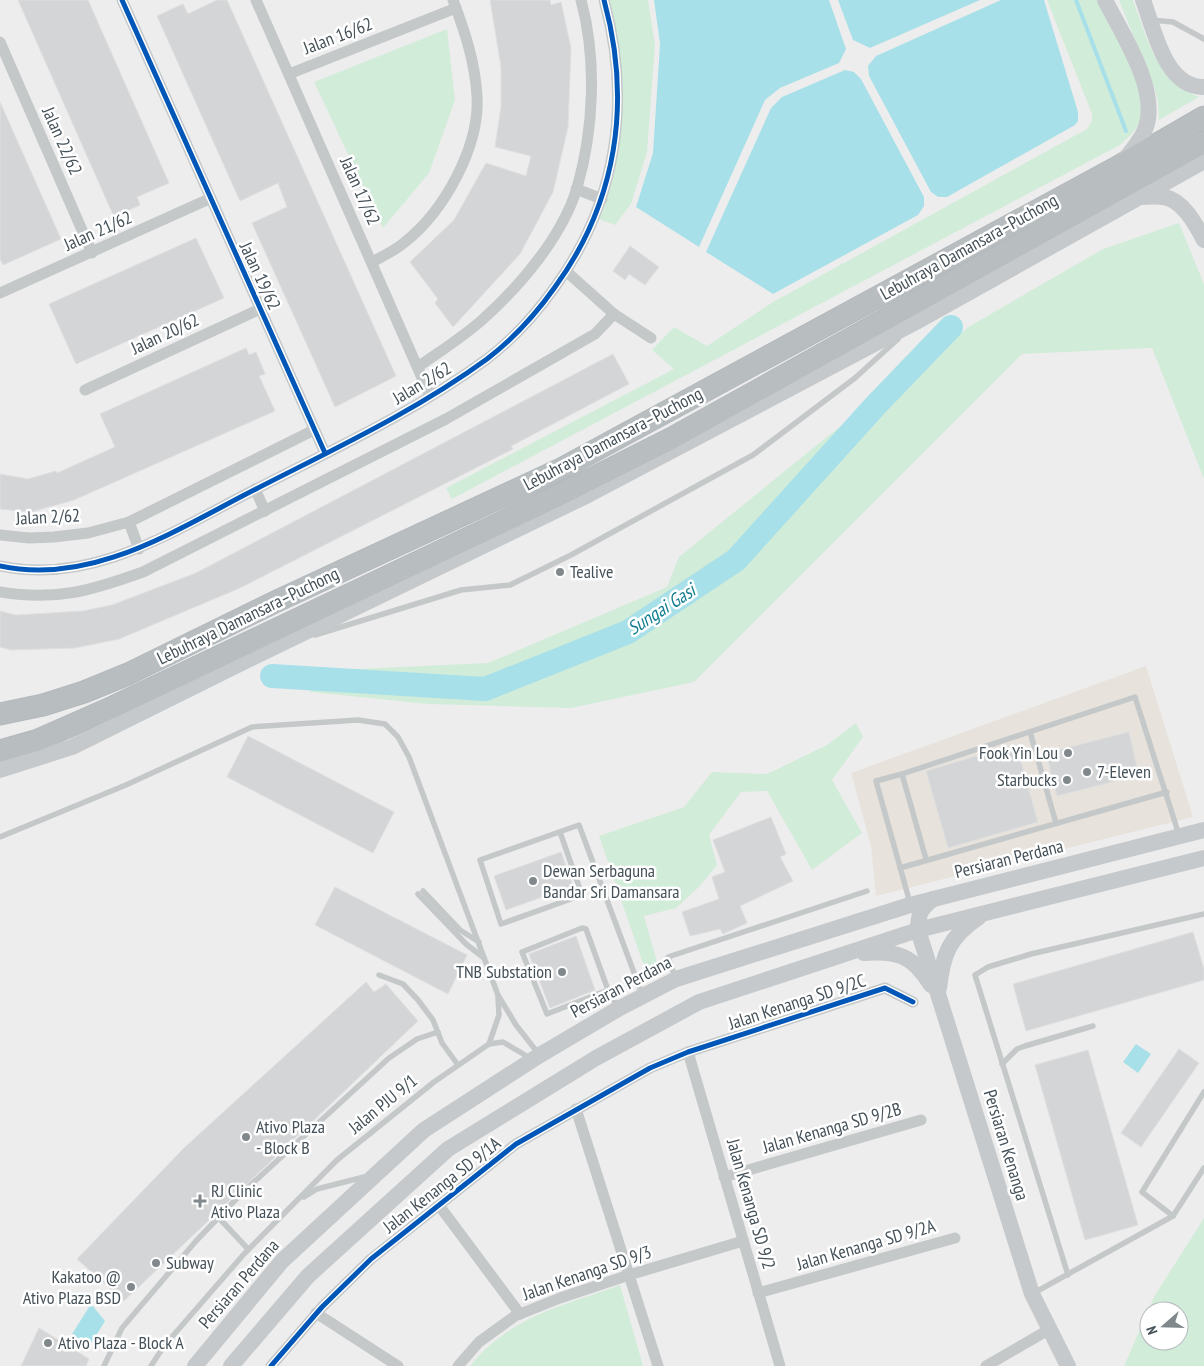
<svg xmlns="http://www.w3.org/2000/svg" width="1204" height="1366" font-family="'PT Sans Narrow',sans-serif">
	<rect width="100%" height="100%" fill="#eeeded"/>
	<polygon fill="#e7e3dc" points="1146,666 1193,817 876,896 871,846 851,773"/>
	<g fill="#d2ecda" fill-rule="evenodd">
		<polygon points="607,0 648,0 655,45 647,152 631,204 615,225 596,218 617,149"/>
		<path d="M1047 0H1097C1113 32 1150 86 1139 122 1136 132 1127 138 1120 145L452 499 446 488 674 369 652 350 674 327 707 346 773 302 1087 129 1092 121V114Z"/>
		<path d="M1119 0H1133C1148 40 1155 80 1199 97L1159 120 1158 101 1154 87Z"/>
		<polygon points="447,29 455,100 429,173 383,228 314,82"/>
		<polygon points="1179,223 1204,284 1204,479 1152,348 1022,354 694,682 571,708 428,704 310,692 312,671 488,663 667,587 679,557 828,436 970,326 1103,249"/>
		<polygon points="856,723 863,737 832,780 862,833 812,870 767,791 741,792 709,835 717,865 699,887 676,908 644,916 661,976 648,978 599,836 684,807 712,772 767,774 827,745"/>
		<path d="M1204 1218V1366H1124L1154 1297ZM1149 1311H1179V1341H1149Z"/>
		<path d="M620 1285 643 1366H470C510 1316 563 1306 620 1285Z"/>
	</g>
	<g fill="#a8e0e9">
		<polygon points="654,0 829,0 846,49 839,63 780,88 765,100 699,247 636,207 653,153 660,44"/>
		<polygon points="838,0 980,0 870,48 853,40"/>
		<polygon points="1001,0 1044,0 1078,112 1078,121 1075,125 947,197 938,197 931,192 869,76 868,66 876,56"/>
		<polygon points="845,70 854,72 861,79 924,197 924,206 918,215 773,294 706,252 771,108 782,97"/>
		<polygon points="1136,1044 1151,1054 1138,1073 1123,1062"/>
		<polygon points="91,1304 105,1321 89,1347 72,1334"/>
	</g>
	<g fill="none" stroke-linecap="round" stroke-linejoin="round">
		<polyline stroke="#a8e0e9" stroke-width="4" points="1076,0 1126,131"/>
		<polyline stroke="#a8e0e9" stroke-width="24" points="272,676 485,689 628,632 736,560 875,406 951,327"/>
	</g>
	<g fill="#d4d5d6" stroke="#dfdfe0">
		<polygon points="18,0 88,0 169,183 137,197 140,205 114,217"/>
		<polygon points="217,0 227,0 396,376 335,407 252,223 287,207 278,183 240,201 157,16 183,4 188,14"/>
		<polygon points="490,0 550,0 551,5 561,2 571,48 568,127 553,192 520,254 453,327 435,303 438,299 410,262 454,220 486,163 526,176 531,156 495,147 501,107 501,67"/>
		<polygon points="0,102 61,239 3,265 0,259"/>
		<polygon points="196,238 224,298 76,364 49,304"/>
		<polygon points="630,246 659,267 645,285 629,274 625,280 613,271"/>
		<polygon points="246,348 249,355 256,352 265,374 259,376 275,411 74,500 31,512 0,509 0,474 28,479 56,471 57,473 115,447 100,414"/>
		<polygon points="613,354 629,384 511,446 513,449 240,588 119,639 75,648 11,650 0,647 0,611 16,615 83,611 112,605 196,573"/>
		<polygon points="1129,732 1139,775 1057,796 1046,753"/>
		<polygon points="248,736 394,812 373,853 227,777"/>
		<polygon points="1016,744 1038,822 948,848 926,771"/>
		<polygon points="771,817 786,854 780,857 793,881 740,906 747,923 723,934 720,929 690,936 682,912 719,899 712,877 725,872 713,840"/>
		<polygon points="561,852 573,886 506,910 494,876"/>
		<polygon points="335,887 467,955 448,994 315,925"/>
		<polygon points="1193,932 1204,969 1204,980 1026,1031 1013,984"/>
		<polygon points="576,936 595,990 550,1008 529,954"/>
		<polygon points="366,982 374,992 386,984 418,1021 124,1301 77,1259 184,1148"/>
		<polygon points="1179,1049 1199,1063 1141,1147 1121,1133"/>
		<polygon points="1088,1050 1138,1225 1085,1240 1035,1065"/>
		<polygon points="39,1328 89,1359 86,1366 21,1366"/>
	</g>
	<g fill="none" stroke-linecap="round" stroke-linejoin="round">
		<defs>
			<g id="highway">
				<polyline points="0,714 43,705 84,692 128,674 277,601 559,470 1121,165 1204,117"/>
				<polyline points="0,751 38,740 113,707 557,496 672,438 1204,142"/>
			</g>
		</defs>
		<use href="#highway" stroke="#b3b8bc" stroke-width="23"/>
		<g stroke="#c4c8c9" stroke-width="5.5">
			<polyline points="1151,20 1173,22 1204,39"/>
			<polyline points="315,635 461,590 510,585 571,555 753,455 855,378 898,339"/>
			<polyline points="1030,732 1056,823"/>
			<polyline points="902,774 1135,697 1179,835"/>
			<polyline points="560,832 582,895 501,924 480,860 579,825 642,994"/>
			<polyline points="0,837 126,785 252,727 358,720 385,724 398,737 409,757 498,995 516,1025 538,1053"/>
			<polyline points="900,868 1167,792"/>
			<polyline points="423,891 460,930 479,942"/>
			<polyline points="418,894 466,944 484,958"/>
			<polyline points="910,903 876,781 902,774 926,859"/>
			<polyline points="379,975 403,984 418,1000 433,1020 442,1043 458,1065"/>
			<polyline points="675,977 668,957 867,891"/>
			<polyline points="608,990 547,1014 522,952 582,928 586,929 608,990 618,1008"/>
			<polyline points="489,1044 499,1015 498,997"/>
			<polyline points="1002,1064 1017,1049 1025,1046 1093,1026"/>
			<polyline points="304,1197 317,1189 368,1176"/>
			<polyline points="1173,1216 1142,1192 1204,1092"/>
			<polyline points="219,1218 248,1249"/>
			<polyline points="1068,1275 975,975 988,967 1031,954 1204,914"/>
			<polyline points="1032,1294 1173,1216 1204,1168"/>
			<polyline points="104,1366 122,1328 196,1241 243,1192 389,1058 417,1039 438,1032"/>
			<polyline points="151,1366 164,1346 244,1254 337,1160 434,1082 489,1044 503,1042 530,1058"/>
		</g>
		<g stroke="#c4c8c9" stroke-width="11">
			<polyline points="122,0 325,453"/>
			<polyline points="256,0 430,396"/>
			<polyline points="0,42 92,253"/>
			<polyline points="289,74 456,8"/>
			<polyline points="576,189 602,199"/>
			<path d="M372 262C383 256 396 250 405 242 444 211 480 147 477 96 475 62 465 32 453 0"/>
			<polyline points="0,293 209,199"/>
			<polyline points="614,314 651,338"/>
			<path d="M418 367C439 352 463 337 482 320 520 286 562 237 577 188 594 129 597 59 581 0"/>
			<polyline points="85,390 260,309"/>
			<polyline points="255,489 265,511"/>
			<polyline points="129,522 139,549"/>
			<polyline points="0,535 29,538 54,537 88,533 129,522 314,430"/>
			<path d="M0 566C93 586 177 529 256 489 334 449 416 411 487 359 513 339 536 314 555 287 617 202 632 102 604 0"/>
			<path d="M0 592C57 601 90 591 143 572L446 419 595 334 614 314 567 272"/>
			<polyline points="688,1052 780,1366"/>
			<polyline points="576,1109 658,1366"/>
			<polyline points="724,1177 921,1120"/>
			<polyline points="438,1204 520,1314"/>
			<polyline points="758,1293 955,1238"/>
			<polyline points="316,1313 398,1366"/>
			<polyline points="271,1366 322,1307 371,1259 516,1144 650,1068 688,1052 885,988 913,1002"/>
			<polyline points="458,1366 479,1342 515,1316 560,1298 629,1275 743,1241"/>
			<polyline points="986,1366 1050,1329"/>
		</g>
		<g stroke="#c6c9cb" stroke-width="16">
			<path d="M1105 0C1122 34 1159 89 1146 127 1142 139 1133 149 1125 159"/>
			<path d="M1143 0C1154 29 1165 88 1204 87"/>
			<path d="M1139 197C1147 197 1156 196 1164 197 1183 200 1196 225 1204 240"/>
			<polyline points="0,770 72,747 266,651 588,495 916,322 1204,161"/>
			<path d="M933 899C921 908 918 914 918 930L1032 1294 1068 1366"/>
			<path d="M864 953C898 950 913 956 931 985"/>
			<path d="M939 988C943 954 949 937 979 917"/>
			<polyline points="195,1366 282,1261 424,1130 540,1055 618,1009 676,979 910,905 1204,830"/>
			<polyline points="231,1366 308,1276 448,1149 596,1058 699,1002 918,930 1204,858"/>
		</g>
		<use href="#highway" stroke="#b8bdc0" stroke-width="21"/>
		<defs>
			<g id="cycleway">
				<polyline points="122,0 325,453"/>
				<path d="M0 566C93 586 177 529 256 489 334 449 416 411 487 359 513 339 536 314 555 287 617 202 632 102 604 0"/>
				<polyline points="271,1366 322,1307 371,1259 516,1144 650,1068 688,1052 885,988 913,1002"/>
			</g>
		</defs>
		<use href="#cycleway" stroke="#fff" stroke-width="8"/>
		<use href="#cycleway" stroke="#0057b8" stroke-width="5"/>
	</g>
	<g fill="#80888c" stroke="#fff" stroke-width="2">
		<circle cx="560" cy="572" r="5"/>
		<circle cx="1068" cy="753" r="5"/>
		<circle cx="1087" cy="772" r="5"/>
		<circle cx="1067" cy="780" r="5"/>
		<circle cx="533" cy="881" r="5"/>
		<circle cx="562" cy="972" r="5"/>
		<circle cx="246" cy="1137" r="5"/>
		<path d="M197.5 1193.5h5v5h5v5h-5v5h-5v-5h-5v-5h5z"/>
		<circle cx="156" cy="1263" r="5"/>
		<circle cx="131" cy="1287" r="5"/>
		<circle cx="48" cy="1343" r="5"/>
	</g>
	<g text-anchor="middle" stroke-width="5" stroke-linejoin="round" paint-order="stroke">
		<g font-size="18" fill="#455158" stroke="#fff">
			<text transform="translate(338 36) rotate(-21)" y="6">Jalan 16/62</text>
			<text transform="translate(62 141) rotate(66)" y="6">Jalan 22/62</text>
			<text transform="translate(360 191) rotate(66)" y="6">Jalan 17/62</text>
			<text transform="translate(98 231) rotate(-24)" y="6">Jalan 21/62</text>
			<text transform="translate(969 247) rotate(-29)" y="6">Lebuhraya Damansara–Puchong</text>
			<text transform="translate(260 276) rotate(65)" y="6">Jalan 19/62</text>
			<text transform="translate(165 334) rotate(-25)" y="6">Jalan 20/62</text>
			<text transform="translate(422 383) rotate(-31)" y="6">Jalan 2/62</text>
			<text transform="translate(613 439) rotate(-28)" y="6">Lebuhraya Damansara–Puchong</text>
			<text transform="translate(48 517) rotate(-3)" y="6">Jalan 2/62</text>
			<text transform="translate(248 616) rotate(-26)" y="6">Lebuhraya Damansara–Puchong</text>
			<text transform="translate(1009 859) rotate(-14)" y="6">Persiaran Perdana</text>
			<text transform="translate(621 987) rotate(-28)" y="6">Persiaran Perdana</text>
			<text transform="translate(797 1002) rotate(-18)" y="6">Jalan Kenanga SD 9/2C</text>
			<text transform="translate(383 1104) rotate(-39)" y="6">Jalan PJU 9/1</text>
			<text transform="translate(832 1128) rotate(-16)" y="6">Jalan Kenanga SD 9/2B</text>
			<text transform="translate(1006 1145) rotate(73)" y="6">Persiaran Kenanga</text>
			<text transform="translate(442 1185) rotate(-38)" y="6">Jalan Kenanga SD 9/1A</text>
			<text transform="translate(751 1204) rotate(74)" y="6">Jalan Kenanga SD 9/2</text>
			<text transform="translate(866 1245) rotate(-16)" y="6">Jalan Kenanga SD 9/2A</text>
			<text transform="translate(587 1273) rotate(-19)" y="6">Jalan Kenanga SD 9/3</text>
			<text transform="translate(239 1284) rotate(-49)" y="6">Persiaran Perdana</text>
		</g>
		<g font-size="18" fill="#455158" stroke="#fff" text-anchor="start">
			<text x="570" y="578">Tealive</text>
			<text x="1058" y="759" text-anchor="end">Fook Yin Lou</text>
			<text x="1097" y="778">7-Eleven</text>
			<text x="1057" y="786" text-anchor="end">Starbucks</text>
			<text x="543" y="877">Dewan Serbaguna<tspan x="543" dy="21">Bandar Sri Damansara</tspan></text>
			<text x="552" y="978" text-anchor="end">TNB Substation</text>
			<text x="256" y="1133">Ativo Plaza<tspan x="256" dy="21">- Block B</tspan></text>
			<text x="211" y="1197">RJ Clinic<tspan x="211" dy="21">Ativo Plaza</tspan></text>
			<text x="166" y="1269">Subway</text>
			<text x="121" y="1283" text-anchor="end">Kakatoo @<tspan x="121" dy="21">Ativo Plaza BSD</tspan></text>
			<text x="58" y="1349">Ativo Plaza - Block A</text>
		</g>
		<g font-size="19" font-style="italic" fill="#127f90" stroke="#fff">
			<text transform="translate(661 609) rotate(-33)" y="7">Sungai Gasi</text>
		</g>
	</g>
	<g transform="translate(1164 1326) rotate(250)"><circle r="24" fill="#ffffff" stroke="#b5b9bc"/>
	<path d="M0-4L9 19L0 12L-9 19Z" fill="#80888c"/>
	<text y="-8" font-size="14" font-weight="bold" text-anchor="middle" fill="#455158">N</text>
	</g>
</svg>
